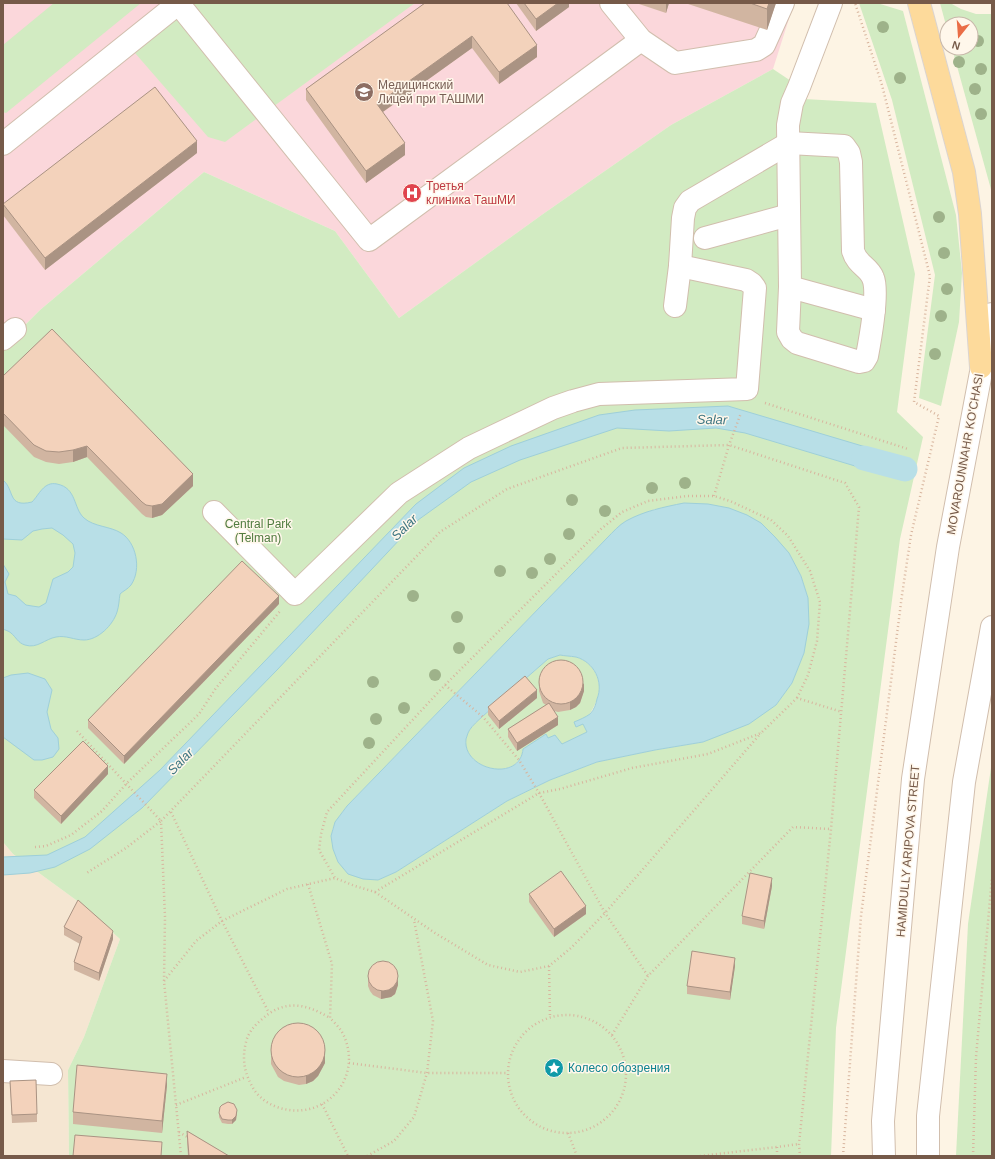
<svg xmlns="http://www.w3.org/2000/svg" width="995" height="1159" font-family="Helvetica,sans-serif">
	<rect width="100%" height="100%" fill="#fdf4e4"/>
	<polygon fill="#f5e6d2" points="3,842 13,854 76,900 120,939 84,1037 68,1070 69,1156 3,1156"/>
	<polygon fill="#fbd7db" points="3,3 794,3 773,69 671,125 543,214 399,318 335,231 204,172 40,310 3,347"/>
	<g fill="#d2ebc2" fill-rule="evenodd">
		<polygon points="54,3 141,3 6,113 3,112 3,45"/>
		<polygon points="196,3 415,3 225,142 208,137 135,53"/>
		<polygon points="859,3 877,3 903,11 956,215 962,273 959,322 941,406 919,398 935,275 892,100"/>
		<polygon points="940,3 950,3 961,9 976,14 992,14 992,193 952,48 971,48 971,24 947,24 947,29"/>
		<path d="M773 69 797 85 804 99 876 103 915 274 897 412 923 437 900 539 836 1028 831 1156H69L68 1070 84 1037 120 939 76 900 13 854 3 842V347L40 310 204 172 335 231 399 318 543 214 671 125ZM655 509 789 553 801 576 808 598 804 653 792 683 776 705 703 742 655 750 597 762 550 780 507 801 396 872 378 880 338 862C328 834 329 829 347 806L607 538 625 522Z"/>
		<path d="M560 655C565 656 570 656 576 657 592 661 603 680 598 696 595 707 589 715 583 724L587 732 562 745 548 738 546 734 523 749C519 783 462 770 466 739 467 737 467 735 468 733 471 725 486 714 493 707 511 691 530 675 548 659Z"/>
		<polygon points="992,761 992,1156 956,1156 968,924"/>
	</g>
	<g fill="#b8dfe7" stroke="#9ecfd9" fill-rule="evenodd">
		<polygon points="728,406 896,456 896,468 895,478 745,433 716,428 669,431 617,428 520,460 471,482 418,520 277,670 142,808 90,849 55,867 30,873 3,875 3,857 47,855 85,837 160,770 416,504 464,468 511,446 599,415 635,410"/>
		<path d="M3 480C15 490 7 508 32 502 39 495 44 481 57 484 77 488 73 508 84 518 94 527 110 526 121 533 136 542 142 569 131 585 128 589 123 591 120 594 119 600 119 606 117 612 113 625 98 640 84 640 74 640 66 635 56 637 45 639 37 649 25 645 18 643 16 637 11 633 9 631 5 630 3 629V564L9 574 5 582 8 594 16 596 26 605 32 606 39 607 46 603 53 579 68 572 73 567 75 553 73 544 63 535 52 528 42 529 33 531 22 540 3 539Z"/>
		<path d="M684 503 708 504 729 508 747 515 761 523 775 537 789 553 801 576 808 598 809 624 804 653 792 683 776 705 749 724 703 742 655 750 597 762 550 780 507 801 396 872 378 880 363 879 348 874 338 862 333 849 331 836 335 822 347 806 607 538C613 532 619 525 626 521 644 511 664 507 684 503ZM560 655C565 656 570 656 576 657 594 662 604 682 597 699 596 704 594 710 590 714 586 717 579 720 574 722L576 727 583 724 587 732 562 744 555 735 548 738 546 734 523 749C520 783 462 770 466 739 467 737 467 735 468 733 471 725 486 714 493 707 511 691 530 675 548 659Z"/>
		<polygon points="28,673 45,679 52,690 47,712 51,729 58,738 59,749 53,757 42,760 34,760 3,737 3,678 11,675"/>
	</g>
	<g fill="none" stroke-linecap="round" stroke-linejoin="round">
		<polyline stroke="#b8dfe7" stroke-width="25" points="864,458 905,469"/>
		<defs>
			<g id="minor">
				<polyline points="178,3 369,240 641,40"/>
				<polyline points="611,3 641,40 675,63 756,50 764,45 783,3"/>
				<polyline points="831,3 799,87 792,103 788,125 790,287 874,310"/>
				<polyline points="3,144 179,3"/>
				<polyline points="705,238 789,215"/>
				<path d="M675 306 680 266 683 218 685 208 690 201 789 143 844 146 849 153 851 162 853 251C857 265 869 267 873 278 879 292 870 340 867 356L864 361 859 362 797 343 792 339 788 332 790 287"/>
				<polyline points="3,339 15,329"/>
				<polyline points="214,512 295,594 399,493 469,448 553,408 573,401 599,394 747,389 755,288 752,284 746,280 680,266"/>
				<polyline points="3,1071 51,1074"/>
				<polyline points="884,1156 883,1121 913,779 948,547 992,314"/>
				<polyline points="928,1156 928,1116 964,782 992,627"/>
			</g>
			<polyline id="major" points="919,3 964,172 970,214 981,367"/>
		</defs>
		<use href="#minor" stroke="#d1bead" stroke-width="24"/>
		<use href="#major" stroke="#dbd4d0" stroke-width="24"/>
		<g stroke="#d8b59e" stroke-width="2.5" stroke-dasharray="1 3" stroke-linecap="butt">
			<polyline points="765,403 908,449"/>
			<polyline points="714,496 729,445 741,413"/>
			<polyline points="445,685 483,717 519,760 539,793 605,913 648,976"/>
			<polyline points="797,698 808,675 817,641 820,602 810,571 788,536 771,520 730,501 714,496 687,496 648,501 622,512 601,529 445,685 327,812 321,834 319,850 335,878 355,886 375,892 539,793 560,789 632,768 708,754 761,733 797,698 842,712"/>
			<polyline points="77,731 161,821 126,848 85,874"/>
			<polyline points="171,812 222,921 269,1013"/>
			<polyline points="35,847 46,846 71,835 102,811 127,783 199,714 216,688 281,610"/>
			<path d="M308 884 332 964 330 1018C334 1022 339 1027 342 1032 366 1077 324 1124 277 1107 266 1103 257 1096 252 1086 244 1072 242 1058 246 1042 248 1033 254 1026 261 1020 284 999 305 1003 330 1018"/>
			<polyline points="375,892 435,933 488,965 520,972 549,966 571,948 605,913 761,733"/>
			<polyline points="549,966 550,1017"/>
			<polyline points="164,981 196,941 222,921 287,889 335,878"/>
			<circle cx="567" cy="1074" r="59"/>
			<polyline points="612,1035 648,976 793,827 831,829"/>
			<polyline points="349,1063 427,1073 508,1073"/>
			<polyline points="322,1104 348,1156"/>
			<polyline points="176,1105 246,1077"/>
			<polyline points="179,1132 189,1138"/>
			<polyline points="568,1133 577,1156"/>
			<polyline points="181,1156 164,981 165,917 161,821 440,532 507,489 622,448 729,445 845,483 859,507 831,829 799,1144 800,1156"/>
			<polyline points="367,1156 394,1141 414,1117 427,1073 433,1021 414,920"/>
			<polyline points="700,1156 777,1147"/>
			<polyline points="777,1156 777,1147 799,1144"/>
			<polyline points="843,1156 861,916 902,595 911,535 939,416 914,402 930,276 882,85 855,3"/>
			<polyline points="973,1156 976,1057 992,877"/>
		</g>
		<use href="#minor" stroke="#fff" stroke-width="22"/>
		<use href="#major" stroke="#fdda9b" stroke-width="22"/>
	</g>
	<g fill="#9eb28a">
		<circle cx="883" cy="27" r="6"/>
		<circle cx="978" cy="41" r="6"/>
		<circle cx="959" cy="62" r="6"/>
		<circle cx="981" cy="69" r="6"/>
		<circle cx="900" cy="78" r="6"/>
		<circle cx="975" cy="89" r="6"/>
		<circle cx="981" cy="114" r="6"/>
		<circle cx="939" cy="217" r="6"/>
		<circle cx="944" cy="253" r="6"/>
		<circle cx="947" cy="289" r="6"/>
		<circle cx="941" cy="316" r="6"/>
		<circle cx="935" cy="354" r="6"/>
		<circle cx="685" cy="483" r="6"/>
		<circle cx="652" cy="488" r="6"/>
		<circle cx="572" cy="500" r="6"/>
		<circle cx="605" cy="511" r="6"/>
		<circle cx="569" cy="534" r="6"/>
		<circle cx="550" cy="559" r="6"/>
		<circle cx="500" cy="571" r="6"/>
		<circle cx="532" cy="573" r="6"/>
		<circle cx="413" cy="596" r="6"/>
		<circle cx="457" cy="617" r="6"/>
		<circle cx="459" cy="648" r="6"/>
		<circle cx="435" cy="675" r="6"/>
		<circle cx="373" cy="682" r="6"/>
		<circle cx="404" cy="708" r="6"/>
		<circle cx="376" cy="719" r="6"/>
		<circle cx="369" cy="743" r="6"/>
	</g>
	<g fill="#d1b5a1">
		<polygon points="425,3 537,57 499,84 472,48 383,112 405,155 366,183 306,100 306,89"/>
		<polygon points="516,3 569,3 569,7 536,31"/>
		<polygon points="636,3 669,3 666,13"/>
		<polygon points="685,3 776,3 767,30"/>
		<polygon points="197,153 45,270 3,215 3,204"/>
		<polygon points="3,376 193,486 162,515 152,518 146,517 142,514 87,457 73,462 59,464 46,462 34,457 3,425"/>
		<polygon points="279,604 124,764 88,728 88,720"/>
		<polygon points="539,683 584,691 580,703 576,707 570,710 558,712 554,711 558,725 517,751 508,737 508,729 546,705 543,703 539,691"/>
		<polygon points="537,698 499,729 488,715 488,707"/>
		<polygon points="108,774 61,824 34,798 34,790"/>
		<polygon points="772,886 764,929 742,924 742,916"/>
		<polygon points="529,894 586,914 554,937 529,902"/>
		<polygon points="64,927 113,939 99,981 74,970 74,962 80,944 64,935"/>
		<polygon points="735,966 730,1000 687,994 687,986"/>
		<polygon points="368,978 398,985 395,994 391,997 381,999 373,995 370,991 368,986"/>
		<polygon points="271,1048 325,1063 318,1076 313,1081 306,1084 299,1085 284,1081 278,1077 271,1064"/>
		<polygon points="10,1081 37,1114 37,1122 12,1123"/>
		<polygon points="167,1085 162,1133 73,1124 73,1112"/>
		<polygon points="219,1113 237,1114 236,1120 232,1124 228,1124 222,1123 219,1117"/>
		<polygon points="187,1131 229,1156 188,1156 187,1142"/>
	</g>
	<g fill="#aa9383">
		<polygon points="558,3 569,3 569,7 536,31 536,19"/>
		<polygon points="666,3 669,3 666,13"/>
		<polygon points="769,3 776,3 767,30 767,9"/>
		<polygon points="472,36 472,48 377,116 377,104"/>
		<polygon points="537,45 537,57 499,84 499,72"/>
		<polygon points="197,141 197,153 45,270 45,258"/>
		<polygon points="405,143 405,155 366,183 366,171"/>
		<polygon points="87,446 87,457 73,462 73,450"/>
		<polygon points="193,474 193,486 162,515 152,518 152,506"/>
		<polygon points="279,596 279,604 124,764 124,756"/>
		<polygon points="584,683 584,691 580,703 576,707 570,710 570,702"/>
		<polygon points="537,690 537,698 499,729 499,721"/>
		<polygon points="558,717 558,725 517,751 517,743"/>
		<polygon points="108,766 108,774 61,824 61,816"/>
		<polygon points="772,878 772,886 764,929 764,921"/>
		<polygon points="586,906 586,914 554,937 554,929"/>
		<polygon points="113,931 113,939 99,981 99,973"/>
		<polygon points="735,958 735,966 730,1000 730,992"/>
		<polygon points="398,977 398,985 395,994 391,997 381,999 381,991"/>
		<polygon points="325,1047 325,1063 318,1076 313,1081 306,1084 306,1076"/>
		<polygon points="167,1074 167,1085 162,1133 162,1121"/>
		<polygon points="237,1110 236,1120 232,1124 232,1120"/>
	</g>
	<g fill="#f3d2bb" stroke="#aa9383">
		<polygon points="425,3 507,3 537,45 499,72 472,36 377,104 405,143 366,171 306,89"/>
		<polygon points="524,3 558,3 536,19"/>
		<polygon points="750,3 769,3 767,9"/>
		<polygon points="155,87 197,141 45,258 3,204"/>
		<polygon points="52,329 193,474 162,504 152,506 146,505 142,502 87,446 73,450 59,452 46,451 34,445 3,413 3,376"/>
		<polygon points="242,561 279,596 124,756 88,720"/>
		<circle cx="561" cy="682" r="22"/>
		<polygon points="525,676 537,690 499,721 488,707"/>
		<polygon points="549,703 558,717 517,743 508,729"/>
		<polygon points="83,741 108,766 61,816 34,790"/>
		<polygon points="561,871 586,906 554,929 529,894"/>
		<polygon points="750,873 772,878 764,921 742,916"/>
		<polygon points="78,900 113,931 99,973 74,962 82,937 64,927"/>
		<polygon points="692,951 735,958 730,992 687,986"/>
		<circle cx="383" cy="976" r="15"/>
		<circle cx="298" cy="1050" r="27"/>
		<polygon points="77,1065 167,1074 162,1121 73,1112"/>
		<polygon points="36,1080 37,1114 12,1115 10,1081"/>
		<polygon points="228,1102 234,1104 237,1110 236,1116 232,1120 228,1120 222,1119 219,1113 220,1107 222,1105"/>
		<polygon points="187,1131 229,1156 189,1156"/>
		<polygon points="75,1135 162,1142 161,1156 73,1156"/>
	</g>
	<defs>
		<symbol id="university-disc" viewBox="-11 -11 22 22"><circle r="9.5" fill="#8d6e63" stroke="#fff7eb"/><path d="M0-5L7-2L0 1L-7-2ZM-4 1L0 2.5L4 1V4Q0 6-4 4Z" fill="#fff"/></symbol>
		<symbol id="hospital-disc" viewBox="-11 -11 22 22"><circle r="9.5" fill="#e0444e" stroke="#fff7eb"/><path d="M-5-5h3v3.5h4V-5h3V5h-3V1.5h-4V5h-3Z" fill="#fff"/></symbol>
		<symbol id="sight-disc" viewBox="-11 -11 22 22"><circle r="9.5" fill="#0f9aa8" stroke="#fff7eb"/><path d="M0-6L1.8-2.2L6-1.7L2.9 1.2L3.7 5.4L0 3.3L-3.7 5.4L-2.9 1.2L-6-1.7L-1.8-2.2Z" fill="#fff"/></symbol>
	</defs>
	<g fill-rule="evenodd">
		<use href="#university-disc" x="353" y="81" width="22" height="22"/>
		<use href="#hospital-disc" x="401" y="182" width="22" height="22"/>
		<use href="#sight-disc" x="543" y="1057" width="22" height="22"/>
	</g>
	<g text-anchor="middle" stroke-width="3" stroke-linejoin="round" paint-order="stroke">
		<g font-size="12" fill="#785e54" stroke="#fff7eb" text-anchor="start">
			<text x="378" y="89">Медицинский<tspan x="378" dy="14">Лицей при ТАШМИ</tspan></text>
		</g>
		<g font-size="12" fill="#be3a42" stroke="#fff7eb" text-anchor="start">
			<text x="426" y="190">Третья<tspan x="426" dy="14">клиника ТашМИ</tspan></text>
		</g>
		<g font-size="12" fill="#765a49" stroke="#fff7eb">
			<text transform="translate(965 454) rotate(-80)" y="4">MOVAROUNNAHR KO'CHASI</text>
			<text transform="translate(908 851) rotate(-85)" y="4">HAMIDULLY ARIPOVA STREET</text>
		</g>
		<g font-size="12" fill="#517c40" stroke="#fff7eb">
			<text x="258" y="528">Central Park<tspan x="258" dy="14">(Telman)</tspan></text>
		</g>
		<g font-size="12" fill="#0d838f" stroke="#fff7eb" text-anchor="start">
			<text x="568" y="1072">Колесо обозрения</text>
		</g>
		<g font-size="13" font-style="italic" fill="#3f7783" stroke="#fff7eb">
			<text transform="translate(712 419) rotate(1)" y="5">Salar</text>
			<text transform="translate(404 527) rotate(-44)" y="5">Salar</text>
			<text transform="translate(180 761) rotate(-46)" y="5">Salar</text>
		</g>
	</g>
	<rect width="995" height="1159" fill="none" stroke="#765a49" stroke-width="8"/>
	<g transform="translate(959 36) rotate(197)"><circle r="19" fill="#fff7eb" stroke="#c8b8aa"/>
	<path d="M0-3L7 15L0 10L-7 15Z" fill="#ea6d46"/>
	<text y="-6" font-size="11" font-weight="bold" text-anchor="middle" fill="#765a49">N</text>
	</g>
</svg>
